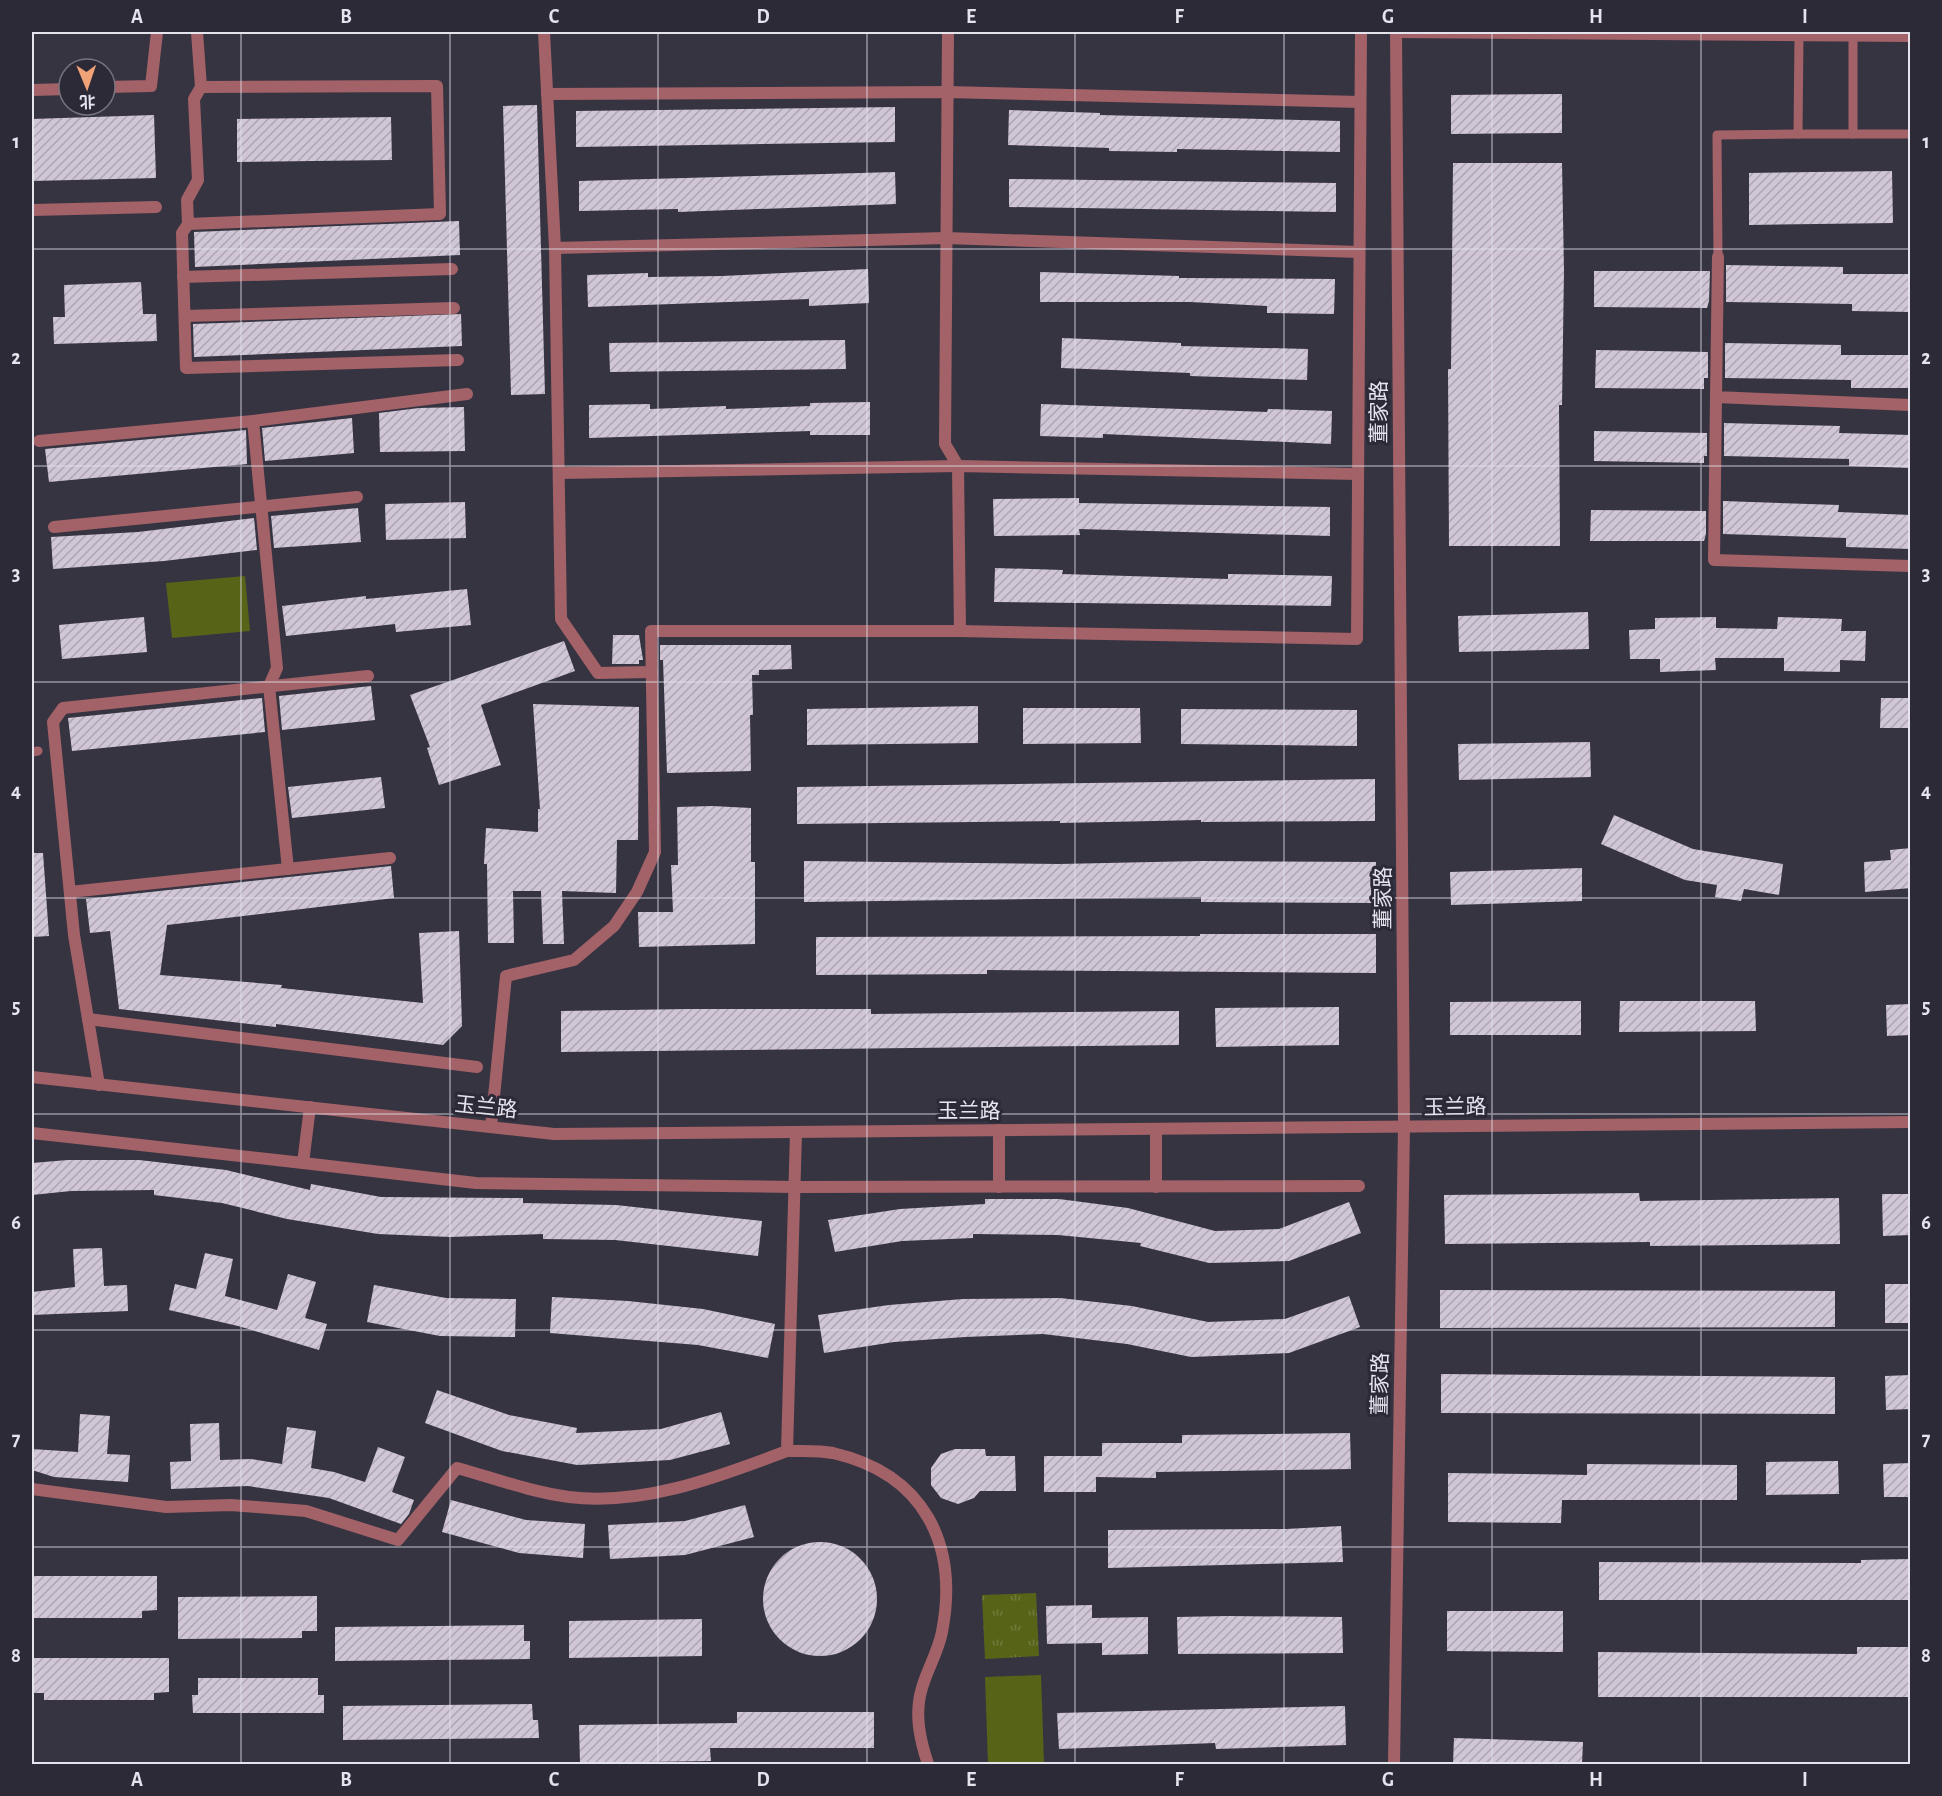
<svg xmlns="http://www.w3.org/2000/svg" width="1942" height="1796" font-family="'Alegreya Sans','Noto Sans SC',sans-serif">
	<defs>
		<pattern id="park-tufts" width="24" height="20" patternUnits="userSpaceOnUse" patternTransform="scale(1.5)"><rect width="24" height="20" fill="#576418"/><path d="M3 7l-1-3M5 7V3M7 7l1-3M15 17l-1-3M17 17v-4M19 17l1-3" fill="none" stroke="#6f7a3a"/></pattern>
		<pattern id="building-hatch" width="6" height="6" patternUnits="userSpaceOnUse" patternTransform="scale(1.5)"><rect width="6" height="6" fill="#d0c6d6"/><path d="M-1 1l2-2M0 6l6-6M5 7l2-2" fill="none" stroke="#ada6b2"/></pattern>
	</defs>
	<rect width="100%" height="100%" fill="#373442"/>
	<polygon fill="url(#park-tufts)" points="1036,1593 1039,1656 985,1659 982,1595"/>
	<g fill="#576418">
		<polygon points="245,576 250,631 172,638 166,583"/>
		<polygon points="1041,1675 1044,1764 988,1764 985,1677"/>
	</g>
	<g fill="url(#building-hatch)">
		<polygon points="1562,94 1562,133 1451,134 1451,95"/>
		<polygon points="537,105 545,394 511,395 503,106"/>
		<polygon points="895,107 895,142 576,147 576,111"/>
		<polygon points="1009,110 1100,113 1100,115 1340,121 1340,152 1177,149 1177,152 1109,151 1109,148 1008,145"/>
		<polygon points="154,115 156,178 32,181 32,119"/>
		<polygon points="391,117 392,160 237,162 237,119"/>
		<polygon points="1453,163 1562,163 1564,271 1562,405 1559,405 1560,546 1449,546 1448,369 1451,369"/>
		<polygon points="1892,171 1893,223 1749,225 1749,173"/>
		<polygon points="895,172 896,204 678,212 678,209 579,211 579,181"/>
		<polygon points="1009,179 1336,183 1336,212 1009,207"/>
		<polygon points="459,221 460,255 195,267 194,232"/>
		<polygon points="1726,265 1843,267 1843,274 1911,274 1911,312 1852,311 1852,304 1726,302"/>
		<polygon points="868,269 869,303 809,306 809,299 588,307 587,275 648,273 648,277 722,276"/>
		<polygon points="1594,271 1710,271 1709,301 1707,308 1594,307"/>
		<polygon points="1040,272 1179,276 1179,278 1335,279 1334,314 1267,313 1267,306 1190,302 1040,302"/>
		<polygon points="141,282 143,314 156,314 157,341 54,344 53,317 65,317 64,285"/>
		<polygon points="461,314 462,346 194,357 193,324"/>
		<polygon points="1062,338 1181,343 1181,346 1308,349 1307,380 1190,376 1190,373 1061,368"/>
		<polygon points="845,340 846,369 610,372 609,343"/>
		<polygon points="1725,343 1841,345 1841,355 1911,355 1911,388 1851,388 1851,380 1725,378"/>
		<polygon points="1596,350 1708,352 1708,378 1704,378 1704,389 1595,388"/>
		<polygon points="870,402 870,435 810,435 810,431 589,438 589,405 650,404 650,409 726,406 726,409 810,406 810,403"/>
		<polygon points="1041,404 1267,412 1268,409 1332,411 1331,444 1103,434 1103,438 1040,436"/>
		<polygon points="464,407 465,451 380,452 379,413 419,408"/>
		<polygon points="352,418 354,453 265,461 262,428"/>
		<polygon points="1724,423 1840,426 1839,433 1911,435 1911,468 1849,466 1849,459 1724,456"/>
		<polygon points="246,430 247,464 49,482 45,449"/>
		<polygon points="1594,431 1707,433 1707,456 1704,456 1704,463 1594,461"/>
		<polygon points="1079,498 1079,503 1330,507 1330,536 1079,529 1080,535 994,536 993,499"/>
		<polygon points="1723,501 1839,505 1838,512 1911,515 1911,549 1846,547 1846,538 1723,534"/>
		<polygon points="465,502 466,538 386,540 385,504"/>
		<polygon points="358,508 361,542 274,548 271,516"/>
		<polygon points="1591,510 1706,511 1706,534 1704,541 1590,541"/>
		<polygon points="254,518 257,550 164,561 53,569 51,537 138,532"/>
		<polygon points="995,568 1063,570 1062,574 1228,579 1228,574 1332,576 1331,606 994,602"/>
		<polygon points="467,589 471,625 396,632 395,624 286,636 282,606 366,596 366,599"/>
		<polygon points="1588,612 1589,649 1459,652 1458,616"/>
		<polygon points="144,617 147,652 62,659 59,625"/>
		<polygon points="1716,617 1716,628 1777,629 1778,617 1842,619 1841,631 1866,631 1865,661 1840,660 1840,672 1784,671 1784,658 1715,658 1716,670 1660,672 1660,659 1630,659 1629,630 1655,629 1655,618"/>
		<polygon points="613,635 639,635 643,660 639,660 639,664 612,664"/>
		<polygon points="564,641 575,671 481,705 501,765 439,785 427,748 430,747 410,695"/>
		<polygon points="660,645 791,645 792,669 759,670 759,675 752,675 753,715 750,715 751,771 667,773 663,660 660,660"/>
		<polygon points="371,686 375,720 282,730 279,696"/>
		<polygon points="262,698 265,732 72,751 68,718"/>
		<polygon points="1881,698 1911,698 1911,728 1880,728"/>
		<polygon points="533,704 639,707 638,840 617,840 616,893 562,891 564,944 543,944 541,891 513,891 514,943 488,943 487,864 484,864 486,828 538,832 538,809 540,809"/>
		<polygon points="978,706 978,743 807,745 807,709"/>
		<polygon points="1023,708 1140,708 1141,743 1023,744"/>
		<polygon points="1181,709 1357,710 1357,746 1181,744"/>
		<polygon points="1590,742 1591,777 1459,780 1458,744"/>
		<polygon points="381,777 385,808 292,818 288,787"/>
		<polygon points="1375,779 1375,821 1201,822 1201,820 1060,823 1060,821 797,824 797,787"/>
		<polygon points="712,806 751,808 751,862 755,862 755,944 639,947 638,912 673,912 671,865 678,865 677,807"/>
		<polygon points="1614,815 1693,849 1783,864 1779,895 1744,889 1741,901 1715,897 1717,885 1685,880 1601,844"/>
		<polygon points="1911,848 1911,888 1865,892 1864,862 1891,860 1890,850"/>
		<polygon points="32,853 43,853 49,936 32,937"/>
		<polygon points="804,861 1059,864 1201,861 1376,862 1376,903 1201,902 1201,897 804,902"/>
		<polygon points="391,866 394,898 167,925 160,975 282,985 281,988 423,1003 419,933 459,931 462,1026 443,1045 276,1024 276,1027 119,1009 110,931 90,933 86,899"/>
		<polygon points="1582,868 1582,901 1451,905 1450,872"/>
		<polygon points="1200,934 1376,934 1376,973 987,970 987,974 816,975 816,937 1200,936"/>
		<polygon points="1581,1001 1581,1035 1450,1035 1450,1002"/>
		<polygon points="1620,1001 1755,1001 1756,1031 1619,1032"/>
		<polygon points="1911,1004 1911,1035 1887,1036 1886,1005"/>
		<polygon points="1339,1007 1339,1045 1216,1047 1215,1008"/>
		<polygon points="687,1009 871,1009 871,1014 1179,1011 1179,1045 561,1052 561,1011"/>
		<polygon points="68,1160 139,1160 226,1170 310,1190 311,1184 381,1197 523,1198 523,1203 616,1205 762,1221 758,1256 615,1240 543,1239 543,1234 450,1237 378,1234 287,1219 222,1203 154,1195 154,1190 71,1191 32,1195 32,1163"/>
		<polygon points="1639,1193 1640,1201 1839,1198 1840,1244 1650,1246 1650,1242 1445,1244 1444,1195"/>
		<polygon points="1882,1194 1911,1194 1911,1235 1883,1236"/>
		<polygon points="985,1199 1059,1199 1128,1208 1215,1231 1279,1229 1349,1202 1361,1233 1289,1261 1209,1263 1140,1246 1141,1243 1058,1235 973,1234 973,1238 902,1241 835,1252 828,1220 900,1209 985,1204"/>
		<polygon points="102,1248 104,1286 127,1285 128,1311 32,1315 32,1292 75,1287 73,1249"/>
		<polygon points="205,1253 233,1259 225,1296 277,1310 288,1274 316,1282 305,1318 327,1324 319,1350 238,1326 169,1310 175,1284 196,1289"/>
		<rect x="1885" y="1284" width="26" height="39"/>
		<polygon points="374,1285 446,1298 516,1299 515,1337 440,1336 367,1322"/>
		<polygon points="1440,1290 1835,1291 1835,1327 1440,1328"/>
		<polygon points="1349,1296 1360,1327 1289,1353 1191,1357 1127,1344 1043,1334 965,1337 894,1342 824,1353 818,1315 889,1305 963,1299 1060,1298 1132,1306 1208,1322 1285,1319"/>
		<polygon points="552,1297 628,1301 703,1309 775,1324 768,1358 698,1345 550,1333"/>
		<polygon points="1441,1374 1835,1377 1835,1414 1441,1413"/>
		<polygon points="1911,1375 1911,1409 1886,1410 1885,1376"/>
		<polygon points="437,1390 509,1415 577,1428 576,1433 661,1429 721,1412 730,1444 670,1460 577,1465 502,1451 425,1423"/>
		<polygon points="80,1414 110,1416 107,1454 130,1455 128,1482 54,1477 32,1470 32,1449 78,1452"/>
		<polygon points="219,1423 220,1460 251,1459 282,1464 287,1427 316,1431 311,1468 334,1472 365,1482 378,1447 405,1457 392,1492 414,1500 409,1514 401,1524 329,1498 248,1486 171,1489 170,1462 191,1461 190,1424"/>
		<polygon points="1350,1433 1351,1469 1156,1472 1156,1478 1096,1477 1096,1492 1044,1492 1044,1456 1102,1456 1102,1443 1182,1443 1182,1435"/>
		<polygon points="955,1449 985,1449 986,1456 1015,1456 1016,1491 980,1491 974,1498 958,1504 941,1498 931,1485 931,1468 941,1454"/>
		<polygon points="1838,1461 1839,1494 1766,1495 1766,1462"/>
		<polygon points="1911,1463 1911,1497 1884,1497 1883,1464"/>
		<polygon points="1587,1464 1737,1465 1737,1500 1562,1500 1561,1523 1448,1522 1448,1473 1587,1475"/>
		<polygon points="451,1500 526,1520 585,1524 583,1558 519,1553 442,1532"/>
		<polygon points="745,1505 754,1537 685,1555 610,1559 608,1525 685,1521"/>
		<polygon points="1341,1526 1343,1562 1108,1568 1108,1530 1286,1529"/>
		<circle cx="820" cy="1599" r="57"/>
		<polygon points="1911,1559 1911,1600 1599,1600 1599,1562 1861,1563 1861,1560"/>
		<polygon points="32,1576 157,1576 157,1610 142,1611 142,1618 32,1618"/>
		<polygon points="317,1596 317,1631 302,1631 302,1638 178,1639 178,1597"/>
		<polygon points="1092,1605 1092,1618 1148,1617 1148,1654 1102,1655 1102,1643 1047,1644 1046,1606"/>
		<polygon points="1447,1611 1563,1611 1563,1652 1447,1651"/>
		<polygon points="1228,1616 1342,1617 1343,1653 1178,1654 1177,1617"/>
		<polygon points="702,1619 702,1656 569,1658 569,1621"/>
		<polygon points="524,1625 524,1641 530,1641 530,1659 335,1661 335,1627"/>
		<polygon points="1857,1647 1911,1647 1911,1697 1598,1697 1598,1652 1857,1654"/>
		<polygon points="32,1658 169,1658 169,1692 154,1693 154,1700 44,1700 44,1693 32,1693"/>
		<polygon points="198,1678 318,1678 318,1695 324,1695 324,1713 193,1713 192,1695 198,1695"/>
		<polygon points="532,1704 533,1720 538,1720 539,1738 343,1740 343,1706"/>
		<polygon points="1345,1706 1346,1745 1216,1749 1215,1743 1059,1749 1057,1713"/>
		<polygon points="737,1712 874,1712 874,1748 710,1748 711,1761 580,1763 579,1725 737,1723"/>
		<polygon points="1454,1738 1583,1742 1582,1764 1453,1764"/>
	</g>
	<g fill="none" stroke-linecap="round" stroke-linejoin="round">
		<g stroke="#a36268" stroke-width="9">
			<polyline points="1799,35 1798,134 1853,134 1853,36"/>
			<polyline points="1853,134 1910,134"/>
			<polyline points="1718,257 1717,135 1798,134"/>
			<polyline points="32,752 38,751"/>
		</g>
		<g stroke="#a36268" stroke-width="12">
			<polyline points="197,32 201,87 194,99 198,180 187,200 188,224 440,214 437,86 201,87"/>
			<polyline points="544,32 555,248 561,619 598,673 652,672"/>
			<polyline points="105,87 151,86 157,32"/>
			<polyline points="32,90 69,89"/>
			<polyline points="547,94 947,92 1360,102"/>
			<polyline points="32,210 156,207"/>
			<polyline points="188,224 182,233 186,368 458,360"/>
			<polyline points="555,248 946,238 1359,252"/>
			<polyline points="1718,257 1716,397 1910,405"/>
			<polyline points="183,277 452,269"/>
			<polyline points="185,316 454,308"/>
			<polyline points="1716,397 1714,560 1910,566"/>
			<polyline points="39,441 253,421"/>
			<polyline points="559,473 958,466 945,444 948,32"/>
			<polyline points="54,527 357,497"/>
			<polyline points="960,631 958,466 1358,474"/>
			<polyline points="288,869 269,686 277,668 253,421 467,394"/>
			<polyline points="70,892 390,858"/>
			<polyline points="88,1019 477,1067"/>
			<polyline points="99,1085 74,935 53,722 63,708 368,676"/>
			<polyline points="491,1127 506,976 574,960 614,926 637,892 655,852 651,631 960,631 1357,639 1361,32"/>
			<polyline points="1156,1129 1156,1187"/>
			<polyline points="999,1130 999,1187"/>
			<path d="M796 1132 787 1451C802 1451 818 1450 833 1453 924 1474 959 1544 942 1632 938 1652 927 1670 922 1688 914 1714 920 1740 928 1764"/>
			<polyline points="32,1133 303,1163 310,1107"/>
			<polyline points="303,1163 476,1183 794,1187 1359,1186"/>
			<path d="M32 1489 166 1507 231 1505 306 1511 398 1540 457 1468C493 1478 531 1492 569 1497 644 1506 718 1477 787 1451"/>
		</g>
		<g stroke="#a36268" stroke-width="12">
			<polyline points="1397,32 1910,36"/>
			<polyline points="32,1077 554,1134 1910,1122"/>
			<polyline points="1394,1764 1404,1127 1396,32"/>
		</g>
	</g>
	<path fill="none" stroke="#e5e3ec" stroke-width="1.5" stroke-opacity="0.55" d="M241 32V1764M450 32V1764M658 32V1764M867 32V1764M1075 32V1764M1284 32V1764M1492 32V1764M1701 32V1764M32 249H1910M32 466H1910M32 682H1910M32 898H1910M32 1114H1910M32 1330H1910M32 1547H1910"/>
	<g text-anchor="middle" stroke-width="6" stroke-linejoin="round" paint-order="stroke">
		<g font-size="21" fill="#e5e3ec" stroke="#2d2a38">
			<text transform="translate(1379 412) rotate(-90)" y="7">董家路</text>
			<text transform="translate(1383 898) rotate(-90)" y="7">董家路</text>
			<text transform="translate(486 1107) rotate(6)" y="7">玉兰路</text>
			<text transform="translate(1455 1107) rotate(-1)" y="7">玉兰路</text>
			<text x="969" y="1118">玉兰路</text>
			<text transform="translate(1380 1384) rotate(-89)" y="7">董家路</text>
		</g>
	</g>
	<rect width="1942" height="1796" fill="none" stroke="#2d2a38" stroke-width="66"/>
	<g transform="translate(87 87) rotate(178)"><circle r="28" fill="#2d2a38" stroke="#777480" stroke-width="1.5"/>
	<path d="M0-4.5L10 22L0 15L-10 22Z" fill="#efa377"/>
	<text y="-9" font-size="16" font-weight="bold" text-anchor="middle" fill="#e5e3ec">北</text>
	</g>
	<rect x="33" y="33" width="1876" height="1730" fill="none" stroke="#e5e3ec" stroke-width="2"/>
	<g font-size="20" text-anchor="middle" font-weight="bold" fill="#e5e3ec">
		<text x="137" y="23">A</text>
		<text x="346" y="23">B</text>
		<text x="554" y="23">C</text>
		<text x="763" y="23">D</text>
		<text x="971" y="23">E</text>
		<text x="1179" y="23">F</text>
		<text x="1388" y="23">G</text>
		<text x="1596" y="23">H</text>
		<text x="1805" y="23">I</text>
		<text x="16" y="148">1</text>
		<text x="1926" y="148">1</text>
		<text x="16" y="364">2</text>
		<text x="1926" y="364">2</text>
		<text x="16" y="580">3</text>
		<text x="1926" y="580">3</text>
		<text x="16" y="797">4</text>
		<text x="1926" y="797">4</text>
		<text x="16" y="1013">5</text>
		<text x="1926" y="1013">5</text>
		<text x="16" y="1229">6</text>
		<text x="1926" y="1229">6</text>
		<text x="16" y="1445">7</text>
		<text x="1926" y="1445">7</text>
		<text x="16" y="1662">8</text>
		<text x="1926" y="1662">8</text>
		<text x="137" y="1786">A</text>
		<text x="346" y="1786">B</text>
		<text x="554" y="1786">C</text>
		<text x="763" y="1786">D</text>
		<text x="971" y="1786">E</text>
		<text x="1179" y="1786">F</text>
		<text x="1388" y="1786">G</text>
		<text x="1596" y="1786">H</text>
		<text x="1805" y="1786">I</text>
	</g>
</svg>
